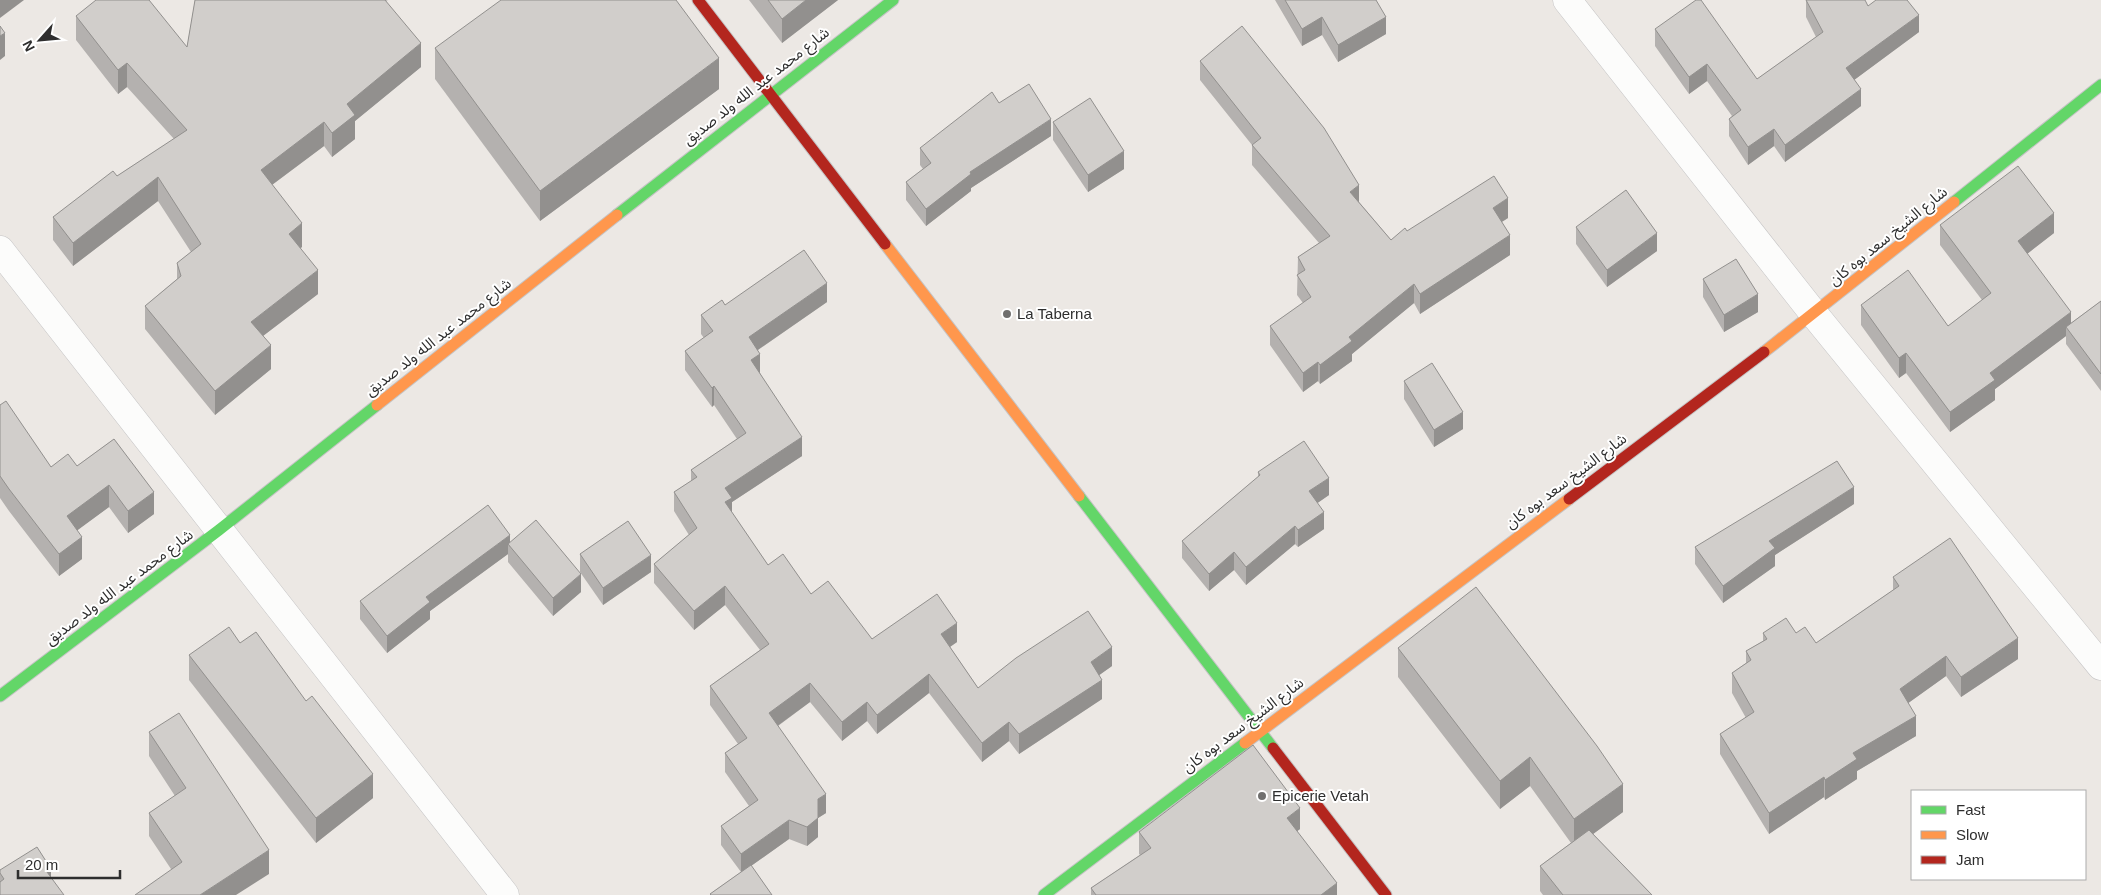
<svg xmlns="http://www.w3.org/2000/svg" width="2101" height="895" font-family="Helvetica,'Noto Sans Arabic',sans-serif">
	<rect width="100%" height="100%" fill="#ece8e4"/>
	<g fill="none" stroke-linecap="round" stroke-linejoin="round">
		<defs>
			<g id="street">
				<polyline points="1567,0 1814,314 2101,666"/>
				<polyline points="0,250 505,895"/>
			</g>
			<g id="fast">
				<polyline points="1954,202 2101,85"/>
				<polyline points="617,215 893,0"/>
				<polyline points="1079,496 1273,748"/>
				<polyline points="0,696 219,530 377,405"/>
				<polyline points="1044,895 1245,743"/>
			</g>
			<g id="slow">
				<polyline points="885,244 1079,496"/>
				<polyline points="1764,352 1954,202"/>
				<polyline points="377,405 617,215"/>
				<polyline points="1245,743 1569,499"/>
			</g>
			<g id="jam">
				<polyline points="698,0 885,244"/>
				<polyline points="1569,499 1764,352"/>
				<polyline points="1273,748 1386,895"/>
			</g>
		</defs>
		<use href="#street" stroke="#c5c4c5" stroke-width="29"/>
		<use href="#fast" stroke="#c5c4c5" stroke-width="13"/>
		<use href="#slow" stroke="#c5c4c5" stroke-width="13"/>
		<use href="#jam" stroke="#c5c4c5" stroke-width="13"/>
		<use href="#street" stroke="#fcfcfb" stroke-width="28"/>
		<use href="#fast" stroke="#63d668" stroke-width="11"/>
		<use href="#slow" stroke="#ff974d" stroke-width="11"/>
		<use href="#jam" stroke="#b3261e" stroke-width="11"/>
	</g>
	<g fill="#b4b1af">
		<polygon points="195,0 388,0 386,1 421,67 355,121 355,139 332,157 324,146 272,185 302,247 300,248 318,294 263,336 271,369 215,415 145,329 145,306 177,279 177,263 191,252 158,201 73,266 53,240 53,217 117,176 174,139 127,87 118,94 76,40 76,16 187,47"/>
		<polygon points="749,0 838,0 782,43"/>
		<polygon points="1275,0 1376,0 1386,34 1338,62 1322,35 1302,46"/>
		<polygon points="1806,0 1868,6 1919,32 1854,80 1861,106 1785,162 1774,146 1748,165 1729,136 1729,119 1732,116 1707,81 1689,94 1655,46 1655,29 1757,79 1816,37 1806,17"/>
		<polygon points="435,48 719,89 540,221 435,79"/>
		<polygon points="1200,61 1359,202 1391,240 1407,231 1508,218 1502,222 1510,255 1420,314 1414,303 1352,354 1352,361 1320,384 1318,381 1303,392 1270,345 1270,326 1303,303 1297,295 1298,257 1319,243 1252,165 1252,145 1200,80"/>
		<polygon points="999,103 1051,136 971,188 971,191 926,226 906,200 906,182 923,169 920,165 920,148"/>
		<polygon points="1053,122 1124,169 1088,192 1053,140"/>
		<polygon points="1940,225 2054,233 2027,254 2071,323 2101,301 2101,391 2066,344 2066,336 1995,389 1995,400 1950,432 1906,373 1899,378 1861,325 1861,305 1948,326 1982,300 1940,245"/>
		<polygon points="1576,227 1657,251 1607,287 1576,244"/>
		<polygon points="1703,279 1758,312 1724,332 1703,297"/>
		<polygon points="827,302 758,350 760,373 802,456 732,502 732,513 768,565 811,594 872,639 957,642 950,647 978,688 1112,666 1099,675 1102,699 1019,754 1009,741 982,762 929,693 877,734 867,721 842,741 810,702 778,726 826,813 818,818 818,837 807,846 789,839 751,866 772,895 710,895 710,894 741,872 721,845 721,826 749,806 725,772 725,753 738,744 710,705 710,686 760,650 725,605 694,630 654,583 654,564 689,535 674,511 674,492 691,481 691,470 737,439 714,405 712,407 685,370 685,351 704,338 701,334 701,315 725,305"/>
		<polygon points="1404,381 1463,429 1434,447 1404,399"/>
		<polygon points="0,405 51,467 77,466 114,439 154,514 128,533 109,507 77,530 82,559 59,576 9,511 0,498"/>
		<polygon points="1258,472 1329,495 1317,503 1324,529 1298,547 1295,544 1246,585 1234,570 1209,591 1182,558 1182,541 1258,477"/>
		<polygon points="1854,504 1775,555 1775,566 1723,603 1695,564 1695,547"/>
		<polygon points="510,542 581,592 553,616 508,562 508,554 430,611 430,619 387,653 360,619 360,601"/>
		<polygon points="580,554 651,572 603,605 580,572"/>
		<polygon points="1893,577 2018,659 1961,697 1946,676 1908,703 1916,736 1857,771 1857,779 1825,800 1824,797 1769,834 1720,754 1720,734 1746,718 1732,693 1732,673 1746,663 1746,651 1763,641 1763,633 1796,633 1816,643 1893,590"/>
		<polygon points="240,643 373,798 316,843 189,680 189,655"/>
		<polygon points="1398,648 1623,812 1593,834 1652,895 1543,895 1540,891 1540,866 1571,843 1530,786 1500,809 1398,677"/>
		<polygon points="149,732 269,874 171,869 149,836 149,813 175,796 149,756"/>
		<polygon points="1300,829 1297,831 1337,895 1091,895 1091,888 1140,855 1139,854 1139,832"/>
		<polygon points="0,870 51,877 0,895"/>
	</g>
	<g fill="#92908e">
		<polygon points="0,0 24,0 0,18"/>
		<polygon points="806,0 838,0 782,43 782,19"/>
		<polygon points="1919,15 1919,32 1846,86 1846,68"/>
		<polygon points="1322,17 1322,35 1302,46 1302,29"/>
		<polygon points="1386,17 1386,34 1338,62 1338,45"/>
		<polygon points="5,33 5,56 0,60 0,36"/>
		<polygon points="421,43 421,67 355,121 355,139 332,157 332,133 347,104"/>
		<polygon points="719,58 719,89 540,221 540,191"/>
		<polygon points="127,63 127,87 118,94 118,70"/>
		<polygon points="1707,64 1707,81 1689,94 1689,77"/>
		<polygon points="1861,89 1861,106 1785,162 1785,145"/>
		<polygon points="1051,119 1051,136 971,188 971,191 926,226 926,209 970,172"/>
		<polygon points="324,122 324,146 261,193 261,170"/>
		<polygon points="1774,129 1774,146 1748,165 1748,147"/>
		<polygon points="1124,151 1124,169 1088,192 1088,175"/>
		<polygon points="158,177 158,201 73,266 73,243"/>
		<polygon points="1359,185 1359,204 1350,192"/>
		<polygon points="1508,198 1508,218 1493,227 1493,208"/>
		<polygon points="2054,213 2054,233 2018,261 2018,241"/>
		<polygon points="302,223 302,247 289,257 289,234"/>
		<polygon points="1657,233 1657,251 1607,287 1607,270"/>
		<polygon points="1510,235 1510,255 1420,314 1420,294"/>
		<polygon points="318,270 318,294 251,345 251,322"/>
		<polygon points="827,283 827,302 749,356 749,337"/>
		<polygon points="1414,284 1414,303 1352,354 1352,361 1320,384 1320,365 1349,337"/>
		<polygon points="1758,294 1758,312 1724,332 1724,315"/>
		<polygon points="2071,312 2071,332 2066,327 2066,336 1995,389 1995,400 1950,432 1950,412 1990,373"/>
		<polygon points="271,345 271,369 215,415 215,391"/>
		<polygon points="1906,353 1906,373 1899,378 1899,358"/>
		<polygon points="760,354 760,373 751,379 751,360"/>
		<polygon points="1318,362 1318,381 1303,392 1303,373"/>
		<polygon points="714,386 714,405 712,407 712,388"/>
		<polygon points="1463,412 1463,429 1434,447 1434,430"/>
		<polygon points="802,437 802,456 732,502 732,517 725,521 725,488"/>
		<polygon points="1329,478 1329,495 1309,509 1309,491"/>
		<polygon points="109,485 109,507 67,538 67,516"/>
		<polygon points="1854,487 1854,504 1775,555 1775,566 1723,603 1723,586 1769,541"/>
		<polygon points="154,492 154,514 128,533 128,511"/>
		<polygon points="1324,512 1324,529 1298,547 1298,530"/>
		<polygon points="1295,526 1295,544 1246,585 1246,567"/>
		<polygon points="510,535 510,547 508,544 508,554 430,611 430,619 387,653 387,636 426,597"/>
		<polygon points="82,537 82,559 59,576 59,554"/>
		<polygon points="1234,552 1234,570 1209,591 1209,574"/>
		<polygon points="651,555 651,572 603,605 603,588"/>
		<polygon points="581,574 581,592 553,616 553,598"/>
		<polygon points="725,586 725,605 694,630 694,611"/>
		<polygon points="957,623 957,642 941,653 941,634"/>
		<polygon points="2018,638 2018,659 1961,697 1961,677"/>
		<polygon points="1112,647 1112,666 1091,681 1091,662"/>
		<polygon points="1946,656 1946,676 1900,709 1900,689"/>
		<polygon points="929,674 929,693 877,734 877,715"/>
		<polygon points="1102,680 1102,699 1019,754 1019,734"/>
		<polygon points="810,683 810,702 769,732 769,713"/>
		<polygon points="867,702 867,721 842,741 842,722"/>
		<polygon points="1916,716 1916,736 1857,771 1857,779 1825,800 1825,780 1853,753"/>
		<polygon points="1009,722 1009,741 982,762 982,743"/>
		<polygon points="1530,757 1530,786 1500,809 1500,781"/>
		<polygon points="373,774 373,798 316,843 316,818"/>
		<polygon points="1824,777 1824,797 1769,834 1769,813"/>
		<polygon points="1623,784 1623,812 1574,848 1574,819"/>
		<polygon points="826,794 826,813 818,818 818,837 807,846 807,827 818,799"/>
		<polygon points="1300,808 1300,829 1287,839 1287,818"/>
		<polygon points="789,820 789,839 741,873 741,854"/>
		<polygon points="269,850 269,874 236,895 200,895"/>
		<polygon points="51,869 51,887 47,872"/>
		<polygon points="1337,883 1337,895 1321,895"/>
	</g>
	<g fill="#d1cecb" stroke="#92908e">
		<polygon points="96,0 149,0 187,47 195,0 385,0 421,43 347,104 355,115 332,133 324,122 261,170 302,223 289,234 318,270 251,322 271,345 215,391 145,306 181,276 177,263 201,244 158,177 73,243 53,217 113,171 117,176 187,130 127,63 118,70 76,16"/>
		<polygon points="501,0 676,0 719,58 540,191 435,48"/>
		<polygon points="768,0 806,0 782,19"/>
		<polygon points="1285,0 1376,0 1386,17 1338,45 1322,17 1302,29"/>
		<polygon points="1696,0 1701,0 1757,79 1823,32 1806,0 1865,0 1868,6 1876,0 1907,0 1919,15 1846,68 1861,89 1785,145 1774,129 1748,147 1729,119 1741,110 1707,64 1689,77 1655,29"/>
		<polygon points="0,26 5,33 0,36"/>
		<polygon points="1242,26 1324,128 1359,185 1350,192 1391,240 1405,228 1407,231 1494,176 1508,198 1493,208 1510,235 1420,294 1414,284 1349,337 1352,341 1320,365 1318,362 1303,373 1270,326 1311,297 1297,275 1305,270 1298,257 1330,236 1252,145 1261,138 1200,61"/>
		<polygon points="1029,84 1051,119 970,172 971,174 926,209 906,182 931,163 920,148 992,92 999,103"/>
		<polygon points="1090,98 1124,151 1088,175 1053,122"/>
		<polygon points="2018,166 2054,213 2018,241 2071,312 1990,373 1995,380 1950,412 1906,353 1899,358 1861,305 1908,270 1948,326 1991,293 1940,225"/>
		<polygon points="1626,190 1657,233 1607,270 1576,227"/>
		<polygon points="804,250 827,283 749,337 760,354 751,360 802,437 725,488 732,498 725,502 768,565 783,554 811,594 828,581 872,639 937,594 957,623 941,634 978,688 1016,658 1088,611 1112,647 1091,662 1102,680 1019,734 1009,722 982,743 929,674 877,715 867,702 842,722 810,683 769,713 826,794 818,799 818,818 807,827 789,820 741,854 721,826 758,800 725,753 747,738 710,686 769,644 725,586 694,611 654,564 697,528 674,492 697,477 691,470 746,433 714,386 712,388 685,351 713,331 701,315 722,300 725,305"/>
		<polygon points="1736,259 1758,294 1724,315 1703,279"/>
		<polygon points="2101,301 2101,374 2066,327"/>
		<polygon points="1432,363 1463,412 1434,430 1404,381"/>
		<polygon points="6,401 51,467 68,454 77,466 114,439 154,492 128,511 109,485 67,516 82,537 59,554 9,489 0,476 0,405"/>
		<polygon points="1304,441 1329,478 1309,491 1324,512 1298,530 1295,526 1246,567 1234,552 1209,574 1182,541 1260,475 1258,472"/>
		<polygon points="1837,461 1854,487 1769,541 1775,548 1723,586 1695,547"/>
		<polygon points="488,505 510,535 426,597 430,602 387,636 360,601"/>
		<polygon points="536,520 581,574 553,598 508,544"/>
		<polygon points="628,521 651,555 603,588 580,554"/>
		<polygon points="1950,538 2018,638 1961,677 1946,656 1900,689 1916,716 1853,753 1857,759 1825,780 1824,777 1769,813 1720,734 1754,712 1732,673 1751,660 1746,651 1767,639 1763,633 1786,618 1796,633 1805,627 1816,643 1899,586 1893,577"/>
		<polygon points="1476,587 1597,746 1623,784 1574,819 1530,757 1500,781 1398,648"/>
		<polygon points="229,627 240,643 256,632 306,701 312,696 373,774 316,818 189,655"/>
		<polygon points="179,713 269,850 200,895 135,895 182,862 149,813 186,788 149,732"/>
		<polygon points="1253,745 1300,808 1287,818 1337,883 1321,895 1096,895 1091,888 1151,848 1139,832"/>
		<polygon points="1589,830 1652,895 1563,895 1540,866"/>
		<polygon points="37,847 51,869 47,872 64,895 0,895 0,882 4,879 0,873 0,870"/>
		<polygon points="751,865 772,895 711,895 710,894"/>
	</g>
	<g fill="#706f6e" stroke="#fff" stroke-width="2">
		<circle cx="1007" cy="314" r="5"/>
		<circle cx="1262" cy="796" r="5"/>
	</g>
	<g text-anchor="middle" stroke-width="4" stroke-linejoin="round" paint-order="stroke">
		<g font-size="15" fill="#2e2e2e" stroke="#fff">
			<text transform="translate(756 86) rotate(-38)" y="5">شارع محمد عبد الله ولد صديق</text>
			<text transform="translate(1888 236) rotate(-39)" y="5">شارع الشيخ سعد بوه كان</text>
			<text transform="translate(438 337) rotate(-38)" y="5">شارع محمد عبد الله ولد صديق</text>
			<text transform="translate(1566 481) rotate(-37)" y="5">شارع الشيخ سعد بوه كان</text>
			<text transform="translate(119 587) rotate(-37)" y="5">شارع محمد عبد الله ولد صديق</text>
			<text transform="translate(1243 725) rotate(-37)" y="5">شارع الشيخ سعد بوه كان</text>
		</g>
		<g font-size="15" fill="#2e2e2e" stroke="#fff" text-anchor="start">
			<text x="1017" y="319">La Taberna</text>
			<text x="1272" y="801">Epicerie Vetah</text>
		</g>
	</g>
	<rect x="1911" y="790" width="175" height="90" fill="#ffffff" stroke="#ababab"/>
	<rect x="1921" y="806" width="25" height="8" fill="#63d668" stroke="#ababab"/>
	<text x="1956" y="815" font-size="15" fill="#2e2e2e">Fast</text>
	<rect x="1921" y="831" width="25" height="8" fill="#ff974d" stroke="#ababab"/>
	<text x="1956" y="840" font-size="15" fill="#2e2e2e">Slow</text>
	<rect x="1921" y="856" width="25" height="8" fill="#b3261e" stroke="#ababab"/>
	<text x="1956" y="865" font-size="15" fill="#2e2e2e">Jam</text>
	<g transform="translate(40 40) rotate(243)" stroke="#ffffff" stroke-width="4" paint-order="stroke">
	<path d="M0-4L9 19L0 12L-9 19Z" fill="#2e2e2e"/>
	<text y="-8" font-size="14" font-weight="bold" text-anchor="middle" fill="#2e2e2e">N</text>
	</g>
	<path d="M18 870v8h102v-8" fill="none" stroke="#2e2e2e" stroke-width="2.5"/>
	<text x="25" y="870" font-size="15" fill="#2e2e2e" stroke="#ffffff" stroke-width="4" paint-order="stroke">20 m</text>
</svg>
